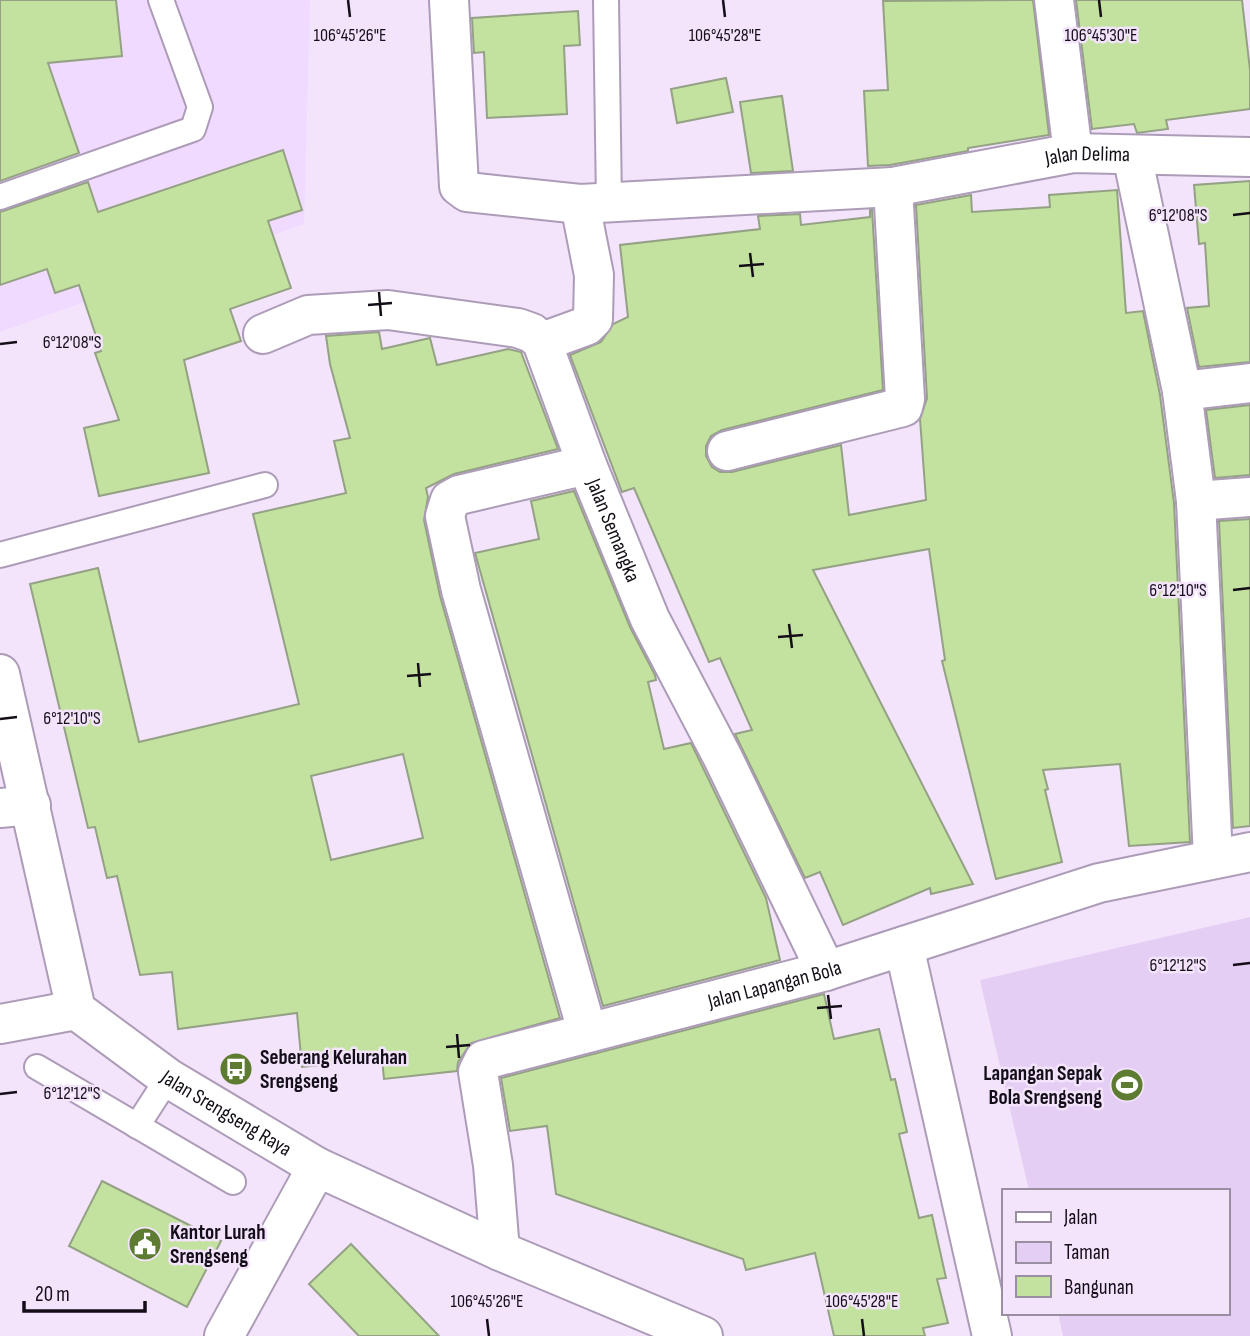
<svg xmlns="http://www.w3.org/2000/svg" width="1250" height="1336" font-family="'Sofia Sans Condensed',sans-serif">
	<rect width="100%" height="100%" fill="#f3e4fc"/>
	<polygon fill="#f0daff" points="0,0 310,0 304,224 0,332"/>
	<polygon fill="#e5cef4" points="1250,917 1250,1336 1063,1336 1058,1313 1227,1313 1227,1191 1029,1191 980,980"/>
	<g fill="#c3e19f" stroke="#94a184" stroke-width="2" fill-rule="evenodd">
		<polygon points="0,0 116,0 122,56 48,63 79,153 0,181"/>
		<polygon points="1033,0 1049,135 968,148 968,151 890,165 868,166 864,91 888,90 883,1"/>
		<polygon points="1076,0 1242,0 1250,70 1250,109 1166,120 1168,129 1137,133 1134,124 1092,129"/>
		<polygon points="578,11 580,45 564,46 567,114 487,118 484,52 474,53 472,18"/>
		<polygon points="726,78 733,112 677,123 671,89"/>
		<polygon points="782,96 793,171 751,173 740,102"/>
		<polygon points="283,150 302,210 268,221 291,288 230,309 241,341 184,360 209,473 99,496 84,428 119,420 95,353 101,351 79,285 55,293 47,269 0,285 0,212 88,182 98,212"/>
		<polygon points="1250,181 1250,362 1199,367 1187,308 1209,306 1205,243 1199,244 1194,185"/>
		<polygon points="1117,190 1126,313 1143,311 1160,395 1174,503 1190,842 1129,846 1120,764 1043,770 1048,789 1045,790 1062,862 996,879 942,661 945,660 929,549 813,570 973,884 931,894 930,888 843,925 820,872 805,878 735,734 752,730 720,658 709,662 634,488 622,492 570,355 601,342 613,324 628,317 620,245 760,229 758,216 800,214 801,225 870,217 870,210 872,210 883,390 722,430 711,436 706,446 706,456 712,467 720,472 732,472 841,445 849,515 926,500 920,419 927,398 916,205 971,195 972,212 1050,207 1049,195"/>
		<path d="M379 332 382 349 430 338 437 365 508 349 521 352 558 449 454 474 426 488 428 497 424 520 440 596 560 1018 471 1043 458 1062 457 1071 384 1079 382 1059 302 1067 297 1013 178 1029 172 972 140 975 117 876 107 878 95 827 88 828 30 584 98 568 139 742 299 704 253 514 346 493 334 441 350 438 330 364 326 336ZM403 754 423 838 331 860 311 776Z"/>
		<polygon points="1250,405 1250,475 1215,478 1206,410"/>
		<polygon points="574,491 630,627 655,675 656,680 648,682 664,749 691,743 766,898 780,960 603,1006 475,553 539,539 531,501"/>
		<polygon points="1250,519 1250,826 1233,828 1219,521"/>
		<polygon points="824,994 834,1039 879,1029 891,1080 895,1079 907,1132 899,1134 919,1218 932,1215 946,1278 937,1279 948,1323 923,1328 925,1336 834,1336 815,1253 746,1270 743,1259 556,1194 547,1126 510,1131 501,1078"/>
		<polygon points="102,1181 221,1241 187,1307 69,1246"/>
		<polygon points="351,1244 439,1336 359,1336 309,1284"/>
	</g>
	<g fill="none" stroke-linecap="round" stroke-linejoin="round">
		<defs>
			<g id="service">
				<polyline points="606,0 609,202"/>
				<polyline points="0,197 193,129 200,107 161,0"/>
				<polyline points="0,555 265,485"/>
				<polyline points="37,1067 233,1182"/>
				<polyline points="137,1126 168,1078"/>
			</g>
			<g id="minor">
				<path id="s1" d="M449 0 459 186 467 192 580 204 893 187 1073 153 1250 157"/>
				<polyline points="1054,0 1073,153"/>
				<polyline points="1132,155 1182,391 1196,501 1213,858"/>
				<path id="s2" d="M263 334 308 315 388 310 518 328 532 333 542 342 587 465 650 619 722 756 826 971"/>
				<polyline points="542,342 586,326 593,319 594,275 580,204"/>
				<polyline points="1182,391 1250,383"/>
				<polyline points="727,451 903,407 905,399 893,187"/>
				<polyline points="587,465 459,495 450,500 445,516 461,590 587,1031"/>
				<polyline points="1196,501 1250,497"/>
				<polyline points="0,808 31,805"/>
				<polyline points="904,946 992,1336"/>
				<polyline points="0,1024 76,1010"/>
				<path id="s3" d="M500 1251 493 1165 478 1072 484 1060 826 971 1099 883 1250 852"/>
				<polyline points="224,1336 317,1167"/>
			</g>
			<g id="secondary">
				<path id="s4" d="M0 674 76 1010 168 1078 317 1167 500 1251 703 1336"/>
			</g>
		</defs>
		<use href="#service" stroke="#ad9cb8" stroke-width="28"/>
		<use href="#minor" stroke="#ad9cb8" stroke-width="42"/>
		<use href="#secondary" stroke="#ad9cb8" stroke-width="42"/>
		<use href="#service" stroke="#fff" stroke-width="24"/>
		<use href="#minor" stroke="#fff" stroke-width="38"/>
		<use href="#secondary" stroke="#fff" stroke-width="38"/>
	</g>
	<path fill="none" stroke="#140e18" stroke-width="2.5" d="M348 0 350 17M723 0 725 17M1099 0 1101 17M1233 215 1250 213M750 253 753 277M739 266 764 264M379 292 381 316M368 305 392 303M0 344 17 342M1233 590 1250 588M789 624 792 648M778 637 803 635M418 663 420 687M407 676 431 674M0 719 17 717M1233 965 1250 963M828 995 831 1019M817 1008 842 1006M457 1034 459 1058M446 1047 470 1045M0 1094 17 1092M487 1319 489 1336M862 1319 864 1336"/>
	<defs>
		<symbol id="bus-disc" viewBox="-11 -11 22 22"><circle r="9.5" fill="#5d7b31" stroke="#f3e4fc"/><path d="M-5-6H5V4H4V6H2V4H-2V6H-4V4H-5ZM-3.5-4V0h7V-4ZM-3.5 1.2v1.5H-2V1.2ZM2 1.2v1.5H3.5V1.2Z" fill="#fff"/></symbol>
		<symbol id="stadium-disc" viewBox="-11 -11 22 22"><circle r="9.5" fill="#5d7b31" stroke="#f3e4fc"/><path d="M0-5a6.5 5 0 1 0 0 10a6.5 5 0 1 0 0-10ZM-3.5-1.8h7v3.6h-7Z" fill="#fff"/></symbol>
		<symbol id="civic-disc" viewBox="-11 -11 22 22"><circle r="9.5" fill="#5d7b31" stroke="#f3e4fc"/><path d="M-.6-6.5H3V-4.5H.6V-3L4-1V1h2V6H-6V1h2V-1L-.6-3ZM-1.2 2.5V6h2.4V2.5Z" fill="#fff"/></symbol>
	</defs>
	<g fill-rule="evenodd">
		<use href="#bus-disc" x="217" y="1050" width="38" height="38"/>
		<use href="#stadium-disc" x="1108" y="1066" width="38" height="38"/>
		<use href="#civic-disc" x="126" y="1225" width="38" height="38"/>
	</g>
	<g text-anchor="middle" stroke-width="5" stroke-linejoin="round" paint-order="stroke">
		<g font-size="21" fill="#140e18" stroke="#f3e4fc">
			<text dy="7" stroke="none"><textPath href="#s1" startOffset="821">Jalan Delima</textPath></text>
			<text dy="7" stroke="none"><textPath href="#s2" startOffset="490">Jalan Semangka</textPath></text>
			<text dy="7" stroke="none"><textPath href="#s3" startOffset="494">Jalan Lapangan Bola</textPath></text>
			<text dy="7" stroke="none"><textPath href="#s4" startOffset="527">Jalan Srengseng Raya</textPath></text>
		</g>
		<g font-size="21" font-weight="bold" fill="#140e18" stroke="#f3e4fc" text-anchor="start">
			<text x="260" y="1064">Seberang Kelurahan<tspan x="260" dy="24">Srengseng</tspan></text>
			<text x="1102" y="1080" text-anchor="end">Lapangan Sepak<tspan x="1102" dy="24">Bola Srengseng</tspan></text>
			<text x="170" y="1239">Kantor Lurah<tspan x="170" dy="24">Srengseng</tspan></text>
		</g>
	</g>
	<g font-size="18" text-anchor="middle" fill="#140e18" stroke="#f3e4fc" stroke-width="5" stroke-linejoin="round" paint-order="stroke">
		<text x="350" y="41">106°45'26"E</text>
		<text x="725" y="41">106°45'28"E</text>
		<text x="1101" y="41">106°45'30"E</text>
		<text x="1178" y="221">6°12'08"S</text>
		<text x="72" y="348">6°12'08"S</text>
		<text x="1178" y="596">6°12'10"S</text>
		<text x="72" y="724">6°12'10"S</text>
		<text x="1178" y="971">6°12'12"S</text>
		<text x="72" y="1099">6°12'12"S</text>
		<text x="487" y="1307">106°45'26"E</text>
		<text x="862" y="1307">106°45'28"E</text>
	</g>
	<rect x="1002" y="1189" width="228" height="126" fill="#f3e4fc" stroke="#9a8ea1" stroke-width="2"/>
	<rect x="1016" y="1212" width="35" height="10" fill="#ffffff" stroke="#9a8ea1" stroke-width="2"/>
	<text x="1064" y="1224" font-size="21" fill="#140e18">Jalan</text>
	<rect x="1016" y="1242" width="35" height="21" fill="#e5cef4" stroke="#9a8ea1" stroke-width="2"/>
	<text x="1064" y="1259" font-size="21" fill="#140e18">Taman</text>
	<rect x="1016" y="1276" width="35" height="21" fill="#c3e19f" stroke="#9a8ea1" stroke-width="2"/>
	<text x="1064" y="1294" font-size="21" fill="#140e18">Bangunan</text>
	<path d="M24 1301v10h121v-10" fill="none" stroke="#140e18" stroke-width="3.5"/>
	<text x="35" y="1301" font-size="21" fill="#140e18" stroke="#f3e4fc" stroke-width="5" paint-order="stroke">20 m</text>
</svg>
